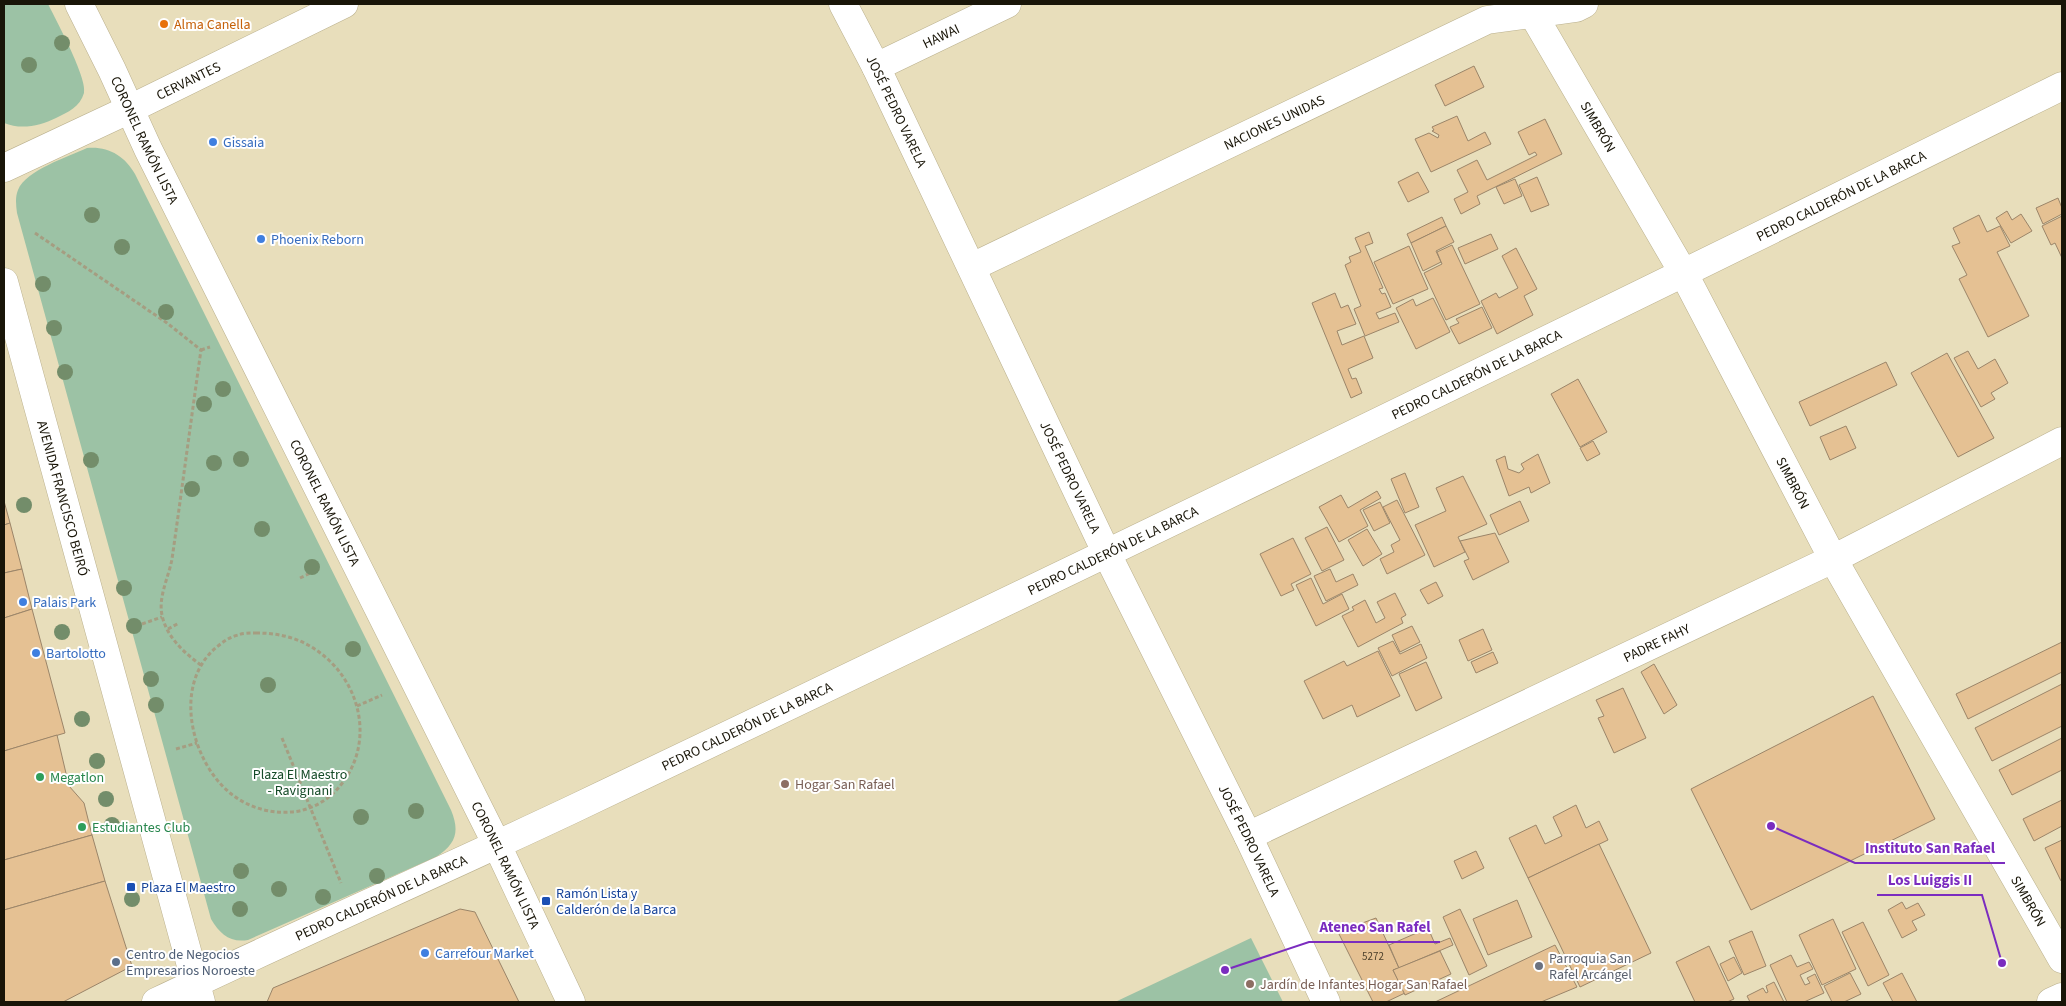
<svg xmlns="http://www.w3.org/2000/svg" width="2066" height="1006" font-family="'Source Sans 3',sans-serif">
	<rect width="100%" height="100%" fill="#e8debb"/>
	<g fill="#9cc2a5">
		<path d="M4 4H48C56 20 88 79 84 93 80 107 68 112 56 118 40 126 21 130 4 123Z"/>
		<path d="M87 148C108 146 125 156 135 174L451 810C460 832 456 844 436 857L248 940C230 943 220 934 211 919L17 213C16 205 15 197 18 190 26 170 68 157 87 148Z"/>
		<polygon points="1251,938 1283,1002 1115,1002"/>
	</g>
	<g fill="#e5c193" stroke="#9b8569">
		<polygon points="1474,66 1484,87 1445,106 1435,85"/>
		<polygon points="1457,116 1468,141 1485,132 1491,144 1431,172 1415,139 1429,133 1438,138 1439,135 1432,131 1434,130 1432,127"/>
		<polygon points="1545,119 1562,154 1477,196 1480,204 1461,214 1454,199 1468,192 1457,170 1477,160 1487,180 1537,155 1535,152 1529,155 1518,132"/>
		<polygon points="1418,172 1429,192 1408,202 1398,182"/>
		<polygon points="1537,177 1549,205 1531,212 1519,185"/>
		<polygon points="1515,179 1522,196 1504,204 1496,187"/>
		<polygon points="2058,198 2062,208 2062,214 2043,224 2036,208"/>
		<polygon points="2007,211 2012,220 2021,214 2032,231 2011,243 1996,218"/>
		<polygon points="1979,215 1987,232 2000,226 2010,246 1997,252 2029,316 1988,337 1959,279 1967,275 1952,246 1960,243 1953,228"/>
		<polygon points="2062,216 2062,258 2055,243 2051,245 2042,226"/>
		<polygon points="1442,217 1446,226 1411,243 1407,234"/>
		<polygon points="1446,226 1454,242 1436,251 1441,262 1423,271 1411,243"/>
		<polygon points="1369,232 1373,243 1365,246 1383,288 1379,289 1382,294 1385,293 1391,307 1376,313 1379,319 1395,313 1399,322 1365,336 1354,309 1361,306 1345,265 1351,262 1349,257 1361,252 1355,238"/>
		<polygon points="1491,234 1498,249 1465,264 1458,248"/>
		<polygon points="1452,245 1480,304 1446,320 1424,273 1442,264 1437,252"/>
		<polygon points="1409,246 1428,289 1393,304 1374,262"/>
		<polygon points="1516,248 1537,289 1524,296 1533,315 1497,334 1481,301 1496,293 1499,298 1518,288 1502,256"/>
		<polygon points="1335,293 1341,308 1348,305 1356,324 1337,331 1342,345 1364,336 1373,358 1348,369 1352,379 1356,378 1362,393 1351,398 1312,303"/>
		<polygon points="1433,298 1450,332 1416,349 1396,308 1413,299 1416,306"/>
		<polygon points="1482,307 1492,328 1459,344 1450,327 1459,323 1456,319"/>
		<polygon points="1968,351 1978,369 1995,359 2008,383 1991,393 1995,399 1981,407 1954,358"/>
		<polygon points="1947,353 1994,438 1958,457 1911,373"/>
		<polygon points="1886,362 1897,385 1810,426 1799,402"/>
		<polygon points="1578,379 1607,432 1580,447 1551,394"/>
		<polygon points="1846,426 1856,448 1830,460 1820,437"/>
		<polygon points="1593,441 1600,454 1587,461 1580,448"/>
		<polygon points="1538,454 1550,483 1531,493 1529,487 1509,496 1496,460 1505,456 1508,469 1519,473 1524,469 1521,464"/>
		<polygon points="1405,473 1419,507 1405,513 1391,479"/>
		<polygon points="1463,476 1487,524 1458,537 1465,552 1434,567 1415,525 1446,511 1436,488"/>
		<polygon points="1377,491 1381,498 1360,510 1368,526 1339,542 1319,507 1341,495 1348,508"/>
		<polygon points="1397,500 1425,555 1387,574 1380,559 1394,552 1391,545 1400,540 1383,507"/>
		<polygon points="4,501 10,523 4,525"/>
		<polygon points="1520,501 1529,521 1499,535 1490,515"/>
		<polygon points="1380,502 1390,523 1374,531 1363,510"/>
		<polygon points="10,523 22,569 4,573 4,525"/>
		<polygon points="1327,527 1344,560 1322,571 1305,538"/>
		<polygon points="1367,529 1382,554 1363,566 1348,540"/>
		<polygon points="1495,533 1509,562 1473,580 1464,561 1469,559 1460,541"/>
		<polygon points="1293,538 1311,574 1291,584 1294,590 1281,596 1260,554"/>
		<polygon points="22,569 32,609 4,618 4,573"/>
		<polygon points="1330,569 1336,582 1353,574 1358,585 1326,601 1314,576"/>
		<polygon points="1311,578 1323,604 1342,594 1349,609 1316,626 1296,585"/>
		<polygon points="1436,582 1443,596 1428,604 1420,590"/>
		<polygon points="1395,593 1406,615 1401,618 1403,623 1358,647 1342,616 1354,610 1352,607 1365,600 1376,623 1385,618 1377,602"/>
		<polygon points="32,609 65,733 4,751 4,618"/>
		<polygon points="1412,626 1420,642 1400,652 1392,635"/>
		<polygon points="1483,629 1492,650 1468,661 1459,640"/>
		<polygon points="1393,641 1400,654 1421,644 1427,658 1392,676 1378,648"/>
		<polygon points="2062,642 2062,672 1968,719 1956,694"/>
		<polygon points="1378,651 1400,696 1357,717 1352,705 1323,719 1304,681 1344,661 1347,666"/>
		<polygon points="1493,652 1498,663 1476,673 1471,662"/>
		<polygon points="1426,662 1442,698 1416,711 1399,674"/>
		<polygon points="1654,664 1677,705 1664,714 1641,672"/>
		<polygon points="2062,684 2062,726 1992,761 1975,728"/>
		<polygon points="1623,688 1646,738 1614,753 1598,718 1604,716 1596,700"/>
		<polygon points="1873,696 1935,819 1751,910 1691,789"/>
		<polygon points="57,735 69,786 84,803 92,835 4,860 4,751"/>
		<polygon points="2062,738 2062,770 2012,795 1999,770"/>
		<polygon points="2062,800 2062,826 2034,841 2023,819"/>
		<polygon points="1576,805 1586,828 1599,821 1608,840 1528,878 1509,838 1536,825 1545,844 1562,836 1553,817"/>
		<polygon points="92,835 105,881 4,910 4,860"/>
		<polygon points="2062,840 2062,880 2061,881 2045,848"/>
		<polygon points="1599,844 1651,953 1580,987 1528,878"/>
		<polygon points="1476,851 1484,868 1462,879 1454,861"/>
		<polygon points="105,881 132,966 63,1002 4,1002 4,910"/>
		<polygon points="1517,900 1532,937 1488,955 1473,919"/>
		<polygon points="1902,902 1906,909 1918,903 1925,915 1912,921 1917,930 1902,938 1888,910"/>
		<polygon points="460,909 475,912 519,1002 267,1002 273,988"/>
		<polygon points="1460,909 1487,966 1469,975 1443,917"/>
		<polygon points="1376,918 1399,968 1393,970 1405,993 1386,1002 1373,1002 1338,932"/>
		<polygon points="1833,919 1856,969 1822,985 1799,935"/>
		<polygon points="1863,922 1889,975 1868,986 1842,932"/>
		<polygon points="1428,928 1435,944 1450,938 1453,945 1399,968 1389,945"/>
		<polygon points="1752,931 1766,966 1744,975 1729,941"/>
		<polygon points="1555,945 1577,987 1541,1002 1435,1002"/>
		<polygon points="1709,946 1734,999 1727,1002 1695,1002 1676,962"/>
		<polygon points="1440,951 1451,974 1405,995 1393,970"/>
		<polygon points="1791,955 1797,967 1809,962 1813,969 1800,975 1805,985 1810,983 1807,978 1815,974 1824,993 1804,1002 1787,1002 1770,965"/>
		<polygon points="1734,957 1742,973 1728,981 1720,964"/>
		<polygon points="1850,973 1861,994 1844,1002 1832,1002 1824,986"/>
		<polygon points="1902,973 1917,1002 1893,1002 1883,983"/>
		<polygon points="1774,982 1784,1002 1750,1002 1747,996 1763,988 1766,993 1768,992 1766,986"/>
	</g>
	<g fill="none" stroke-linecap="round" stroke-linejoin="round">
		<defs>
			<g id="street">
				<path id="s1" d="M79 4 112 70 148 149 497 845 571 1002"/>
				<path id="s2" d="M843 4 876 67 1107 554 1248 836 1326 1002"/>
				<path id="s3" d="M1527 4 1684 274 1833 559 2062 959"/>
				<path id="s4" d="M876 67 1007 4"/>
				<path id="s5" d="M4 168 130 109 344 4"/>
				<path id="s6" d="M972 267 1487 20 1576 8 1584 4"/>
				<path id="s7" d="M1248 836 1833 559 2062 441"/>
				<path id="s8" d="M156 1002C294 936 433 875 571 810 1070 572 1568 332 2062 86"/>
			</g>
			<g id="secondary">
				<path id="s9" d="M4 282 201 1002"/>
				<polyline points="2051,1002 2062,997"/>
			</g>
		</defs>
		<use href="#street" stroke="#bab08d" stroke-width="29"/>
		<use href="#secondary" stroke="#bab08d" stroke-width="29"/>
		<g stroke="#a59d81" stroke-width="3" stroke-dasharray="4 2.5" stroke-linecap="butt">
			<polyline points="35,233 167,323 201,350"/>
			<polyline points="201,350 210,347"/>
			<polyline points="300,578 319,569"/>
			<polyline points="142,624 162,617"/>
			<polyline points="168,629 179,623"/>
			<path d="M256 633C274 633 292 636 308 645 359 673 378 740 340 786 328 801 309 811 291 812 270 814 247 807 230 793 190 760 172 682 218 646 224 641 230 637 238 635 243 633 250 633 256 633Z"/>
			<path d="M201 665C184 653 166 636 162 615 158 597 169 576 172 559 182 489 191 420 201 350"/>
			<polyline points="357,706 382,695"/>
			<polyline points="282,738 341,883"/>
			<polyline points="176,749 197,743"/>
		</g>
		<use href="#street" stroke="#fff" stroke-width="28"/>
		<use href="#secondary" stroke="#fff" stroke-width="28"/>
	</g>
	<g fill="#738d6a">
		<circle cx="62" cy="43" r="8"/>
		<circle cx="29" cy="65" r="8"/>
		<circle cx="92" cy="215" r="8"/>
		<circle cx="122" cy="247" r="8"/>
		<circle cx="43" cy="284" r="8"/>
		<circle cx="166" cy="312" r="8"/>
		<circle cx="54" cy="328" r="8"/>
		<circle cx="65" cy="372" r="8"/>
		<circle cx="223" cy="389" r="8"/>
		<circle cx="204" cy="404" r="8"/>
		<circle cx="241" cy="459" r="8"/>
		<circle cx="91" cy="460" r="8"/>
		<circle cx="214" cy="463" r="8"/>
		<circle cx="192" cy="489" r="8"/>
		<circle cx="24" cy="505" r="8"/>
		<circle cx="262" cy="529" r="8"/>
		<circle cx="312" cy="567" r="8"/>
		<circle cx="124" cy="588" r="8"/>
		<circle cx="134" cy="626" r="8"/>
		<circle cx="62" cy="632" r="8"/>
		<circle cx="353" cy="649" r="8"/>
		<circle cx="151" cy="679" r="8"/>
		<circle cx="268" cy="685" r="8"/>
		<circle cx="156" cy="705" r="8"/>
		<circle cx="82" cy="719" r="8"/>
		<circle cx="97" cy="761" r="8"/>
		<circle cx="106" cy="799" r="8"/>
		<circle cx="416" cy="811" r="8"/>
		<circle cx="361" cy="817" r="8"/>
		<circle cx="112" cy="825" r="8"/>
		<circle cx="241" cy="871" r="8"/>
		<circle cx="377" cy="876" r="8"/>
		<circle cx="279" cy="889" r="8"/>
		<circle cx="323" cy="897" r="8"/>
		<circle cx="132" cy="899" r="8"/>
		<circle cx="240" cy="909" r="8"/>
	</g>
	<circle fill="#e8710a" stroke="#fff" stroke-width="2" cx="164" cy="24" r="5"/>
	<g fill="#3f7fe0" stroke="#fff" stroke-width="2">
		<circle cx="213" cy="142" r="5"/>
		<circle cx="261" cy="239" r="5"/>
		<circle cx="23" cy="602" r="5"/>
		<circle cx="36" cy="653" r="5"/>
		<circle cx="425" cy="953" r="5"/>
	</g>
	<g fill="#2e9e5b" stroke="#fff" stroke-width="2">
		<circle cx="40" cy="777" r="5"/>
		<circle cx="82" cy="827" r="5"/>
	</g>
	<g fill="#8d6e63" stroke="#fff" stroke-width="2">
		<circle cx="785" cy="784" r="5"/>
		<circle cx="1250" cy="984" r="5"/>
	</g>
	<g fill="#1a4fb4" stroke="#fff" stroke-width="2">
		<rect x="126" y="882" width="10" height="10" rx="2.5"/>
		<rect x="541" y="896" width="10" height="10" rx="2.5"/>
	</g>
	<circle fill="#5c6f8a" stroke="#fff" stroke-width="2" cx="116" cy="962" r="5"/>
	<circle fill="#6b7280" stroke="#fff" stroke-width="2" cx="1539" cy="966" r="5"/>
	<g text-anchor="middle" stroke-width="4" stroke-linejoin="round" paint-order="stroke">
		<g font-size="11" fill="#4c402b">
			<text x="1373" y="960">5272</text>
		</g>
		<g font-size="14" fill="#c56008" stroke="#fff" text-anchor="start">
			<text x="174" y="29">Alma Canella</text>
		</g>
		<g font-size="14" fill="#191508" stroke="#fff">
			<text dy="5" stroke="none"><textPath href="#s4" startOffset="72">HAWAI</textPath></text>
			<text dy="5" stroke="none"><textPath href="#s5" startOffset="204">CERVANTES</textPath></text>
			<text dy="5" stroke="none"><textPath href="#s2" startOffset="120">JOSÉ PEDRO VARELA</textPath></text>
			<text dy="5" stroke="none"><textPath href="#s6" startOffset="335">NACIONES UNIDAS</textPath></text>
			<text dy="5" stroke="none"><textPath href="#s3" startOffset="142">SIMBRÓN</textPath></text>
			<text dy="5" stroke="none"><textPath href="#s1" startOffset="151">CORONEL RAMÓN LISTA</textPath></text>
			<text dy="5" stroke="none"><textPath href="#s8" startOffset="1868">PEDRO CALDERÓN DE LA BARCA</textPath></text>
			<text dy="5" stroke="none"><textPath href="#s8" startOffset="1462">PEDRO CALDERÓN DE LA BARCA</textPath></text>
			<text dy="5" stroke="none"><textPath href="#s2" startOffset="525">JOSÉ PEDRO VARELA</textPath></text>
			<text dy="5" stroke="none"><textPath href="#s3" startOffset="548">SIMBRÓN</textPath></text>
			<text dy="5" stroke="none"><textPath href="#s9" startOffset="224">AVENIDA FRANCISCO BEIRÓ</textPath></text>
			<text dy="5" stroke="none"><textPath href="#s1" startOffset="556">CORONEL RAMÓN LISTA</textPath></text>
			<text dy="5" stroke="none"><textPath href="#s8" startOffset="1058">PEDRO CALDERÓN DE LA BARCA</textPath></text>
			<text dy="5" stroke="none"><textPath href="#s7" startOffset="452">PADRE FAHY</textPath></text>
			<text dy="5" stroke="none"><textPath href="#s8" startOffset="652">PEDRO CALDERÓN DE LA BARCA</textPath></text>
			<text dy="5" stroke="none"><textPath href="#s2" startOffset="930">JOSÉ PEDRO VARELA</textPath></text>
			<text dy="5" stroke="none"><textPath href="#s1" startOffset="961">CORONEL RAMÓN LISTA</textPath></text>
			<text dy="5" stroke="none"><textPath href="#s8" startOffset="248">PEDRO CALDERÓN DE LA BARCA</textPath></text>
			<text dy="5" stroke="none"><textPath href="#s3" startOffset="1028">SIMBRÓN</textPath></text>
		</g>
		<g font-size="14" fill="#366cbe" stroke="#fff" text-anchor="start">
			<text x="223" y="147">Gissaia</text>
			<text x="271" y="244">Phoenix Reborn</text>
			<text x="33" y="607">Palais Park</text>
			<text x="46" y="658">Bartolotto</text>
			<text x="435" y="958">Carrefour Market</text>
		</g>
		<g font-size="14" fill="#144a27" stroke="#fff">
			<text x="300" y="779">Plaza El Maestro<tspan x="300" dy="16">- Ravignani</tspan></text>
		</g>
		<g font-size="14" fill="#27864d" stroke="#fff" text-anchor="start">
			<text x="50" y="782">Megatlon</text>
			<text x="92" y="832">Estudiantes Club</text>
		</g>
		<g font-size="14" fill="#785e54" stroke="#fff" text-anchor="start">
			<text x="795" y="789">Hogar San Rafael</text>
			<text x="1260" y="989">Jardín de Infantes Hogar San Rafael</text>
		</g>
		<g font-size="14" fill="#164399" stroke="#fff" text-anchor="start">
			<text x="141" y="892">Plaza El Maestro</text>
			<text x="556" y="898">Ramón Lista y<tspan x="556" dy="16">Calderón de la Barca</tspan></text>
		</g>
		<g font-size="14" fill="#4e5e75" stroke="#fff" text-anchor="start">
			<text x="126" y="959">Centro de Negocios<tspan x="126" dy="16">Empresarios Noroeste</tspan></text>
		</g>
		<g font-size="14" fill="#5b616d" stroke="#fff" text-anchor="start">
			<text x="1549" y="963">Parroquia San<tspan x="1549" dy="16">Rafel Arcángel</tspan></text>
		</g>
	</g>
	<path fill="none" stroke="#7b2cbf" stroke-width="2" d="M1771 826L1855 863H2005M2002 963L1982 895H1877M1225 970L1309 942H1440"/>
	<g fill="#7b2cbf" stroke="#fff" stroke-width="2">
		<circle cx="1771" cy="826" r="5"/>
		<circle cx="2002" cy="963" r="5"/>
		<circle cx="1225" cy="970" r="5"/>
	</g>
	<g font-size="15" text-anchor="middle" font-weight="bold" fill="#7b2cbf" stroke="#fff" stroke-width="4" stroke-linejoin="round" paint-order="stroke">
		<text x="1930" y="853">Instituto San Rafael</text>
		<text x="1930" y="885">Los Luiggis II</text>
		<text x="1375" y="932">Ateneo San Rafel</text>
	</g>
	<rect width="2066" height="1006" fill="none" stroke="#191508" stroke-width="10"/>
</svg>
